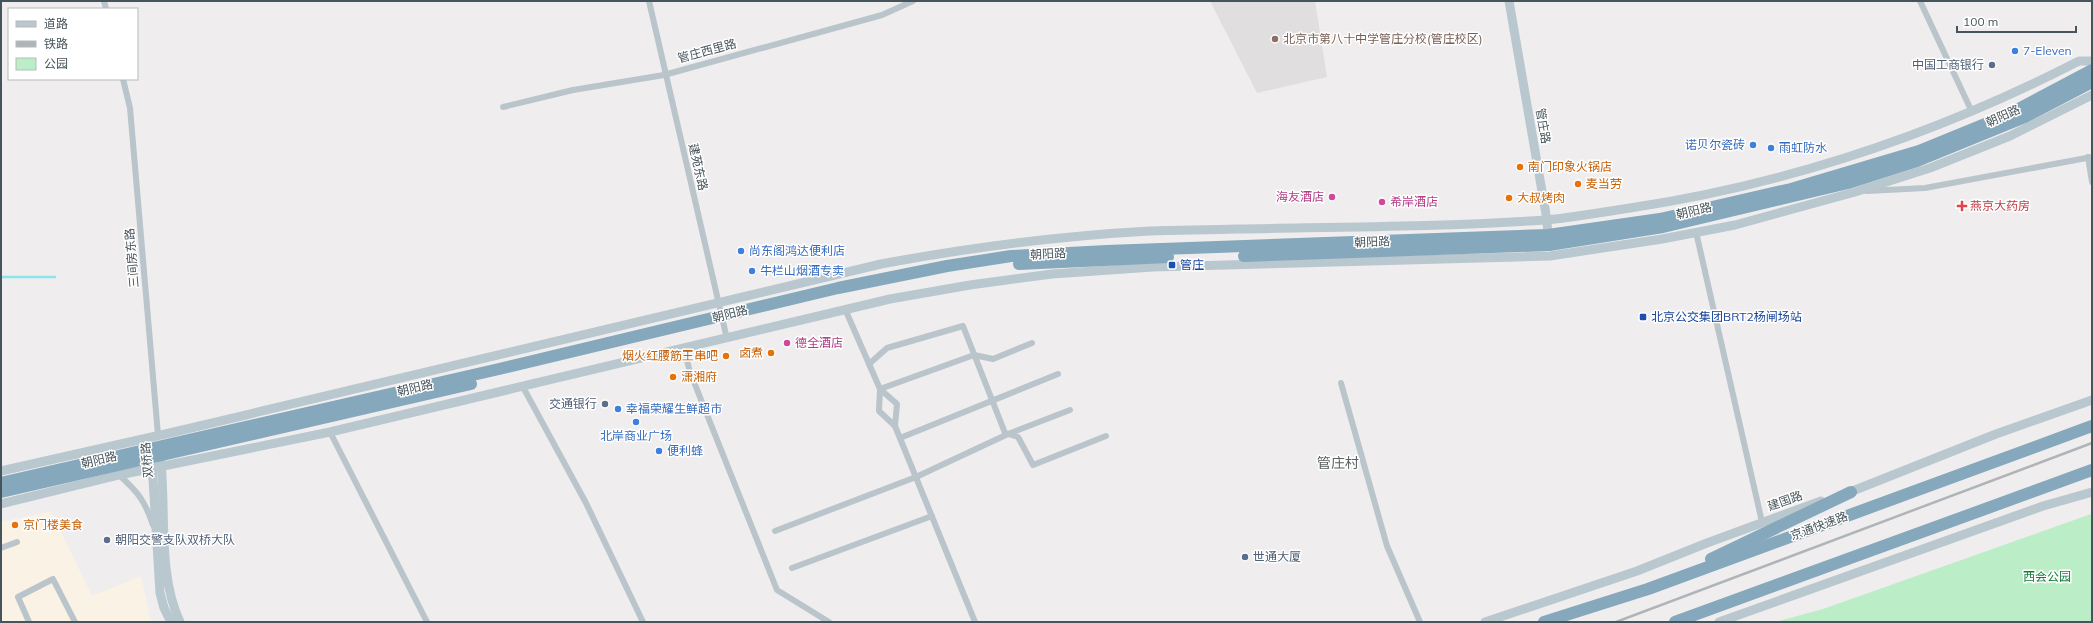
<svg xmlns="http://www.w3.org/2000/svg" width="2093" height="623" font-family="Mulish,'Noto Sans SC',sans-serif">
	<rect width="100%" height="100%" fill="#f0edee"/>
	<polygon fill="#fbf2e6" points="51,511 92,596 141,576 151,622 1,622 1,522"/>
	<polygon fill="#e1dee0" points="1210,1 1315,1 1327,77 1257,93"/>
	<polygon fill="#bbeec7" points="2091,514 2092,622 1775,622 1823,609"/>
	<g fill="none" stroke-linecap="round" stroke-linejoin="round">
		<polyline stroke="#89e5eb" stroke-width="2.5" points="1,277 55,277"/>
		<g stroke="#b9c4cb" stroke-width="6">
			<polyline points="104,1 106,9"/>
			<polyline points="649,1 727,339"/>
			<polyline points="1920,1 1972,112"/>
			<polyline points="123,79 130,108 158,435"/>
			<polyline points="503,107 573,90 664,75 882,15 913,1"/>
			<polyline points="2088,157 2092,182"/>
			<polyline points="1867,191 1925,188 2092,157"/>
			<polyline points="1696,232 1762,522"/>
			<polyline points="845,309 880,389 879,411 895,426 897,404 880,389"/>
			<polyline points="684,349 690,372 777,590 829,622"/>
			<polyline points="869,364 887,348 963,326 1005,433 1018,437 1033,465 1106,436"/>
			<polyline points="1341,383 1387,546 1420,622"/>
			<polyline points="523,387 586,503 643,622"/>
			<polyline points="880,389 974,355 993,359 1032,343"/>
			<polyline points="895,426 975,622"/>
			<polyline points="330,432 427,622"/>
			<polyline points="900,438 1058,374"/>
			<path d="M119 475C138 492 145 501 153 525"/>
			<polyline points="775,531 916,477 1008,434 1070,410"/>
			<polyline points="1,548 17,542"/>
			<polyline points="792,568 932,516"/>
			<polyline points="29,622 18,597 53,579 75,622"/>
		</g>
		<g stroke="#b9c7cf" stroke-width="9">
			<polyline points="1509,1 1547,220 1548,240"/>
			<polyline points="152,463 160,593 164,608 171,622"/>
			<path d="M161 463C166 513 158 576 180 622"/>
			<path d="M1 471 174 432 881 264C972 247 1058 236 1150 231 1179 230 1208 230 1237 229 1339 227 1442 227 1545 220 1573 218 1602 212 1630 208 1789 184 1937 134 2079 61H2092"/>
			<polyline points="1845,494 1996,434 2092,400"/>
			<polyline points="1,504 119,475 330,432 890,299 970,285 1052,274 1153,267 1550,256 1662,239 1735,225 1855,192 1930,168 2010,136 2092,95"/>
			<polyline points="1485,622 1637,571 1707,543 1821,501"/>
			<polyline points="1719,622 2043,506 2092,492"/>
		</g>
		<g stroke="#85a8bc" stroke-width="12">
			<polyline points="1244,256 1549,245 1663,227 1848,183 1917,161 2025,117 2092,82"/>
			<polyline points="1019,264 1168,257"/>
			<polyline points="1,483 499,369 838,288 947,266 1011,256 1107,251 1548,235 1660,219 1791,189 1919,151 2007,115 2092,70"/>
			<polyline points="1,492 471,384"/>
			<polyline points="1711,559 1851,492"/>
			<polyline points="1544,622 1648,589 2092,426"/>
			<polyline points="1675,622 2092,470"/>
		</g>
		<polyline stroke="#afb4b8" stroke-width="2.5" points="1616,622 2092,443"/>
	</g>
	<circle fill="#8d6e63" stroke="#fff" stroke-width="1.5" cx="1275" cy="39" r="4"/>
	<g fill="#3f7fe0" stroke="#fff" stroke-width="1.5">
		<circle cx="2015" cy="51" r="4"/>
		<circle cx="1753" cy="145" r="4"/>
		<circle cx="1771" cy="148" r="4"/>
		<circle cx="741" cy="251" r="4"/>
		<circle cx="752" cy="271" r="4"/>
		<circle cx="618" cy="409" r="4"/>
		<circle cx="636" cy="422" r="4"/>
		<circle cx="659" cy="451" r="4"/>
	</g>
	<g fill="#5c6f8a" stroke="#fff" stroke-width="1.5">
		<circle cx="1992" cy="65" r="4"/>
		<circle cx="605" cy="404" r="4"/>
		<circle cx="107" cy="540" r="4"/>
		<circle cx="1245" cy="557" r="4"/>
	</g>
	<g fill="#e8710a" stroke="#fff" stroke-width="1.5">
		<circle cx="1520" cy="167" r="4"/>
		<circle cx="1578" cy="184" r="4"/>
		<circle cx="1509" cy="198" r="4"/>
		<circle cx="771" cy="353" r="4"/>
		<circle cx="726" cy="356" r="4"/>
		<circle cx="673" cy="377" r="4"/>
		<circle cx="15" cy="525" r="4"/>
	</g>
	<g fill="#d1479c" stroke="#fff" stroke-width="1.5">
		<circle cx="1332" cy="197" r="4"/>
		<circle cx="1382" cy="202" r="4"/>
		<circle cx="787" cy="343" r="4"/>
	</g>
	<path fill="#e0444e" stroke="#fff" stroke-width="1.5" d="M1960 200h4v4h4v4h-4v4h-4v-4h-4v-4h4z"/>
	<g fill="#1a4fb4" stroke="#fff" stroke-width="1.5">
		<rect x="1168" y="261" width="8" height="8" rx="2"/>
		<rect x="1639" y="313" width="8" height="8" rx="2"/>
	</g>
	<g text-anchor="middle" stroke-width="3" stroke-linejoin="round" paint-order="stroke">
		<g font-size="12" fill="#785e54" stroke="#fff" text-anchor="start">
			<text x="1283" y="43">北京市第八十中学管庄分校(管庄校区)</text>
		</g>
		<g font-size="12" fill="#46545b" stroke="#fff">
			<text transform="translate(707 51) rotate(-15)" y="4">管庄西里路</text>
			<text transform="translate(2003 116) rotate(-24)" y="4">朝阳路</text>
			<text transform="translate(1543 126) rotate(80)" y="4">管庄路</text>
			<text transform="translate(698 167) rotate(77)" y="4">建苑东路</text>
			<text transform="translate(1694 211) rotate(-13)" y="4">朝阳路</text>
			<text transform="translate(1372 242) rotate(-2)" y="4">朝阳路</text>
			<text transform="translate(1048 254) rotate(-3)" y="4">朝阳路</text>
			<text transform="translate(132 258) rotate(-95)" y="4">三间房东路</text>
			<text transform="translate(730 314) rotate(-14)" y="4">朝阳路</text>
			<text transform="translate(415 388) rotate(-13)" y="4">朝阳路</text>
			<text transform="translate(99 460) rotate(-13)" y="4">朝阳路</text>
			<text transform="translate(147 460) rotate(-95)" y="4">双桥路</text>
			<text transform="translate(1785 501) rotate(-19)" y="4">建国路</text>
			<text transform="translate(1819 526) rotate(-20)" y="4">京通快速路</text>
		</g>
		<g font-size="12" fill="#366cbe" stroke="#fff" text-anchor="start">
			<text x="2023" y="55">7-Eleven</text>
			<text x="1745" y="149" text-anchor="end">诺贝尔瓷砖</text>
			<text x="1779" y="152">雨虹防水</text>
			<text x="749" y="255">尚东阁鸿达便利店</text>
			<text x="760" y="275">牛栏山烟酒专卖</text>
			<text x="626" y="413">幸福荣耀生鲜超市</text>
			<text x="636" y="440" text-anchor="middle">北岸商业广场</text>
			<text x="667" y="455">便利蜂</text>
		</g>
		<g font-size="12" fill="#4e5e75" stroke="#fff" text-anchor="end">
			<text x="1984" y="69">中国工商银行</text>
			<text x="597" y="408">交通银行</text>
			<text x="115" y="544" text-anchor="start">朝阳交警支队双桥大队</text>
			<text x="1253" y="561" text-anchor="start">世通大厦</text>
		</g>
		<g font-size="12" fill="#c56008" stroke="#fff" text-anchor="start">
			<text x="1528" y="171">南门印象火锅店</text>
			<text x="1586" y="188">麦当劳</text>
			<text x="1517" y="202">大叔烤肉</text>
			<text x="763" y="357" text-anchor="end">卤煮</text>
			<text x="718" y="360" text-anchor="end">烟火红腰筋王串吧</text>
			<text x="681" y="381">潇湘府</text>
			<text x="23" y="529">京门楼美食</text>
		</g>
		<g font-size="12" fill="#b23c85" stroke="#fff" text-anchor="start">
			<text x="1324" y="201" text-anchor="end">海友酒店</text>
			<text x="1390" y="206">希岸酒店</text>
			<text x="795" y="347">德全酒店</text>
		</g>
		<g font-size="12" fill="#be3a42" stroke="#fff" text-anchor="start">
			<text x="1970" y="210">燕京大药房</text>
		</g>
		<g font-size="12" fill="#164399" stroke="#fff" text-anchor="start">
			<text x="1180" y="269">管庄</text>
			<text x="1651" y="321">北京公交集团BRT2杨闸场站</text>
		</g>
		<g font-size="12" fill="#177b3a" stroke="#fff">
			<text x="2047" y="581">西会公园</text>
		</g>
		<g font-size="14" fill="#5a5f62" stroke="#fff">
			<text x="1338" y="468">管庄村</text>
		</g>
	</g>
	<rect width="2093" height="623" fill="none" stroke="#46545b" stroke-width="4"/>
	<rect x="8" y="8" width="130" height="72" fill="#ffffff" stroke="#b5bbbd"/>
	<rect x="16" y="21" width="20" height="6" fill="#b9c7cf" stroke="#b5bbbd"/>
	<text x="44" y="28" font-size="12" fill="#46545b">道路</text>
	<rect x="16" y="41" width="20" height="6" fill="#afb4b8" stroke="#b5bbbd"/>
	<text x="44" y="48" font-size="12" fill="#46545b">铁路</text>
	<rect x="16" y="58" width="20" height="12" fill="#bbeec7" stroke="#b5bbbd"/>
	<text x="44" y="68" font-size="12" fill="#46545b">公园</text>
	<path d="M1957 26v6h119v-6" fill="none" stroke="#46545b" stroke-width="2"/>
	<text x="1963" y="26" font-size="12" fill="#46545b" stroke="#ffffff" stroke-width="3" paint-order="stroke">100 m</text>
</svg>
